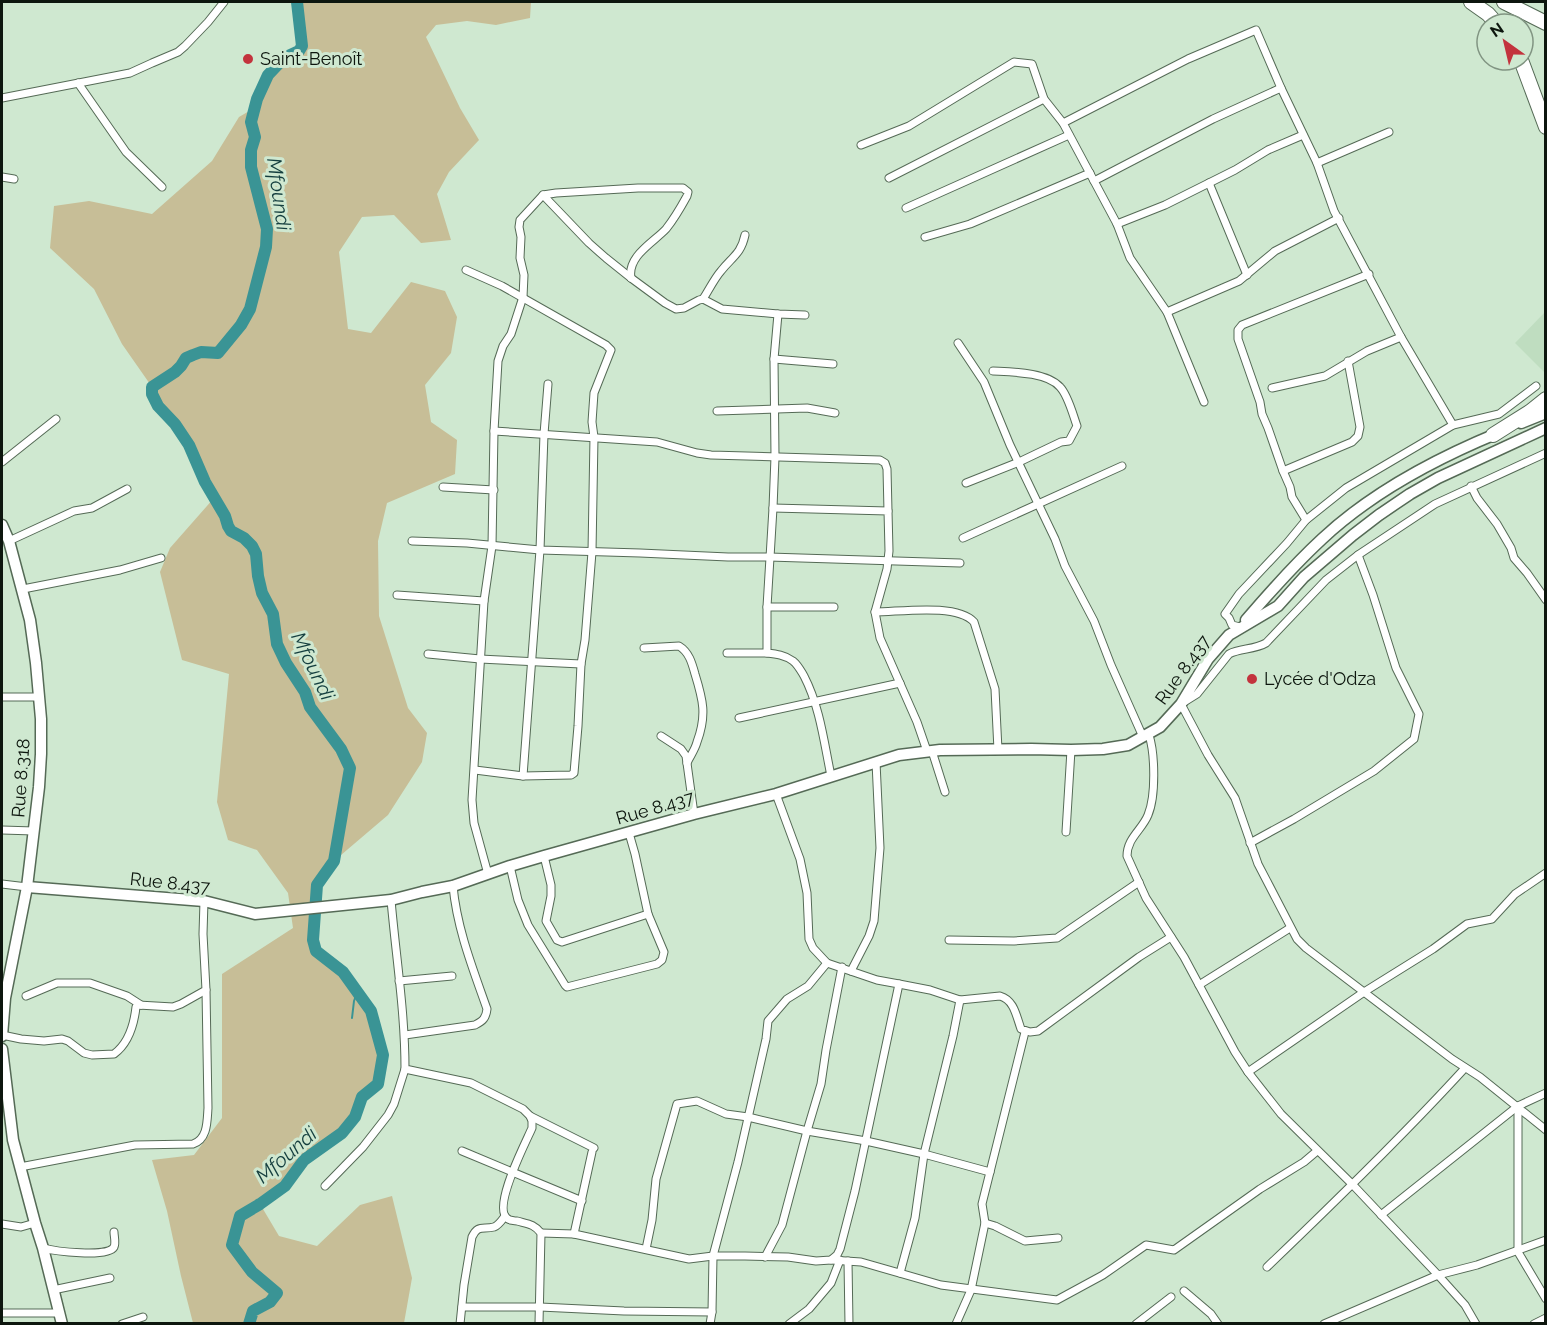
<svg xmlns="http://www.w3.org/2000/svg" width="1547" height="1325" font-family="Raleway,sans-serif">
	<rect width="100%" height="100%" fill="#cfe8d0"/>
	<polygon fill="#bfddc0" points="1545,312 1545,373 1515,343"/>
	<path fill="#c7be97" d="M297 2H531L530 18 496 25 467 21 436 25 426 37 460 108 479 140 449 172 437 194 451 240 421 243 394 215 362 217 339 252 348 329 371 333 411 282 445 291 457 317 451 353 425 385 431 422 457 440 455 474 387 503 378 541 379 616 408 708 427 733 422 762 388 815 334 861 317 885 313 940 316 951 343 972 371 1011 383 1055 378 1084 362 1097 355 1117 342 1133 304 1160 285 1186 260 1204 279 1236 317 1246 360 1205 392 1196 412 1278 404 1323H193L181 1276 167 1211 152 1160 194 1155 222 1118V974L293 928 288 893 257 850 228 840 217 802 229 674 182 660 160 572 170 548 214 498C201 473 192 445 174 422 165 411 151 403 152 387L122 344 94 289 50 248 54 206 89 201 152 214 212 161 239 117 256 107C259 89 270 66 286 57 292 53 297 53 302 46Z"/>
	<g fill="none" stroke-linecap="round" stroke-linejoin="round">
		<polyline stroke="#3a9495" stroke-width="2" points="352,1018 354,1001 357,993"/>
		<polyline stroke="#3a9495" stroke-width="12" points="249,1324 253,1311 270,1302 277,1293 252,1272 232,1245 240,1216 260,1204 285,1186 304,1160 342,1133 355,1117 362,1097 378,1084 383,1055 371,1011 343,972 316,951 313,940 317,885 334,861 350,768 341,749 310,707 305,692 286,663 277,644 273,614 262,593 258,576 256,554 252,546 244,538 231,531 228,526 225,516 205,482 189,445 175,424 158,406 152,394 152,387 175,372 181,366 186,358 193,355 201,352 218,353 241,325 250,309 266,247 267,229 251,167 251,150 255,137 251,122 257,99 268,75 284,58 299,51 302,46 297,2"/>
		<defs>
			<g id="street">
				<polyline points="78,83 126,152 162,187"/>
				<polyline points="2,98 130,73 152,63 178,52 185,46 208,22 224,2"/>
				<polyline points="1063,123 1188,59 1256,30 1281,88 1317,163 1334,211 1401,337 1453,425"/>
				<polyline points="861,145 909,126 1014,62 1032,64 1044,99 1063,123 1094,181 1117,224 1130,258 1167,312 1204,402"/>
				<polyline points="1317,163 1389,132"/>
				<polyline points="2,177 14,179"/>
				<polyline points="889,178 1044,99"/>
				<polyline points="1094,181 1213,119 1281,88"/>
				<polyline points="1209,183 1247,275"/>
				<polyline points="543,195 589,243 606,258 631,278 665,303 676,309 684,308 699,300 703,299 722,309 778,314 805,315"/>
				<polyline points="906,208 1069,135"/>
				<polyline points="1117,224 1165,205 1235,170 1268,150 1303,135"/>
				<polyline points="925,237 970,224 1090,173"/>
				<polyline points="466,270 502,286 606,345 611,350 594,393 592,422 594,437 592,552 585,640 581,664 578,726 574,773 571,775 523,776 475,770"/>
				<path d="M703 299C709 290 714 279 721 271 732 257 741 254 745 235"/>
				<polyline points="1167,312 1239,281 1275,251 1339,218"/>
				<path d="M778 314 774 359 775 457 773 508 767 607V653C776 654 785 655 793 661 798 665 801 671 804 676 820 707 824 742 831 776"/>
				<polyline points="958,343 984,382 1010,445 1055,539 1065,566 1094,621 1111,665 1143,737"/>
				<polyline points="774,359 833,364"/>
				<polyline points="1272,388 1325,376 1367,351 1401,337"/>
				<polyline points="717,411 807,408 835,413"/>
				<polyline points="494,431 657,442 697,453 711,455 880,460 885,463 887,469 888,511"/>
				<path d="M1546 453 1435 504 1358 555 1326 580 1266 643C1254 650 1240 648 1229 654L1197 694 1181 704 1208 755 1235 798 1258 864 1297 939 1306 948 1452 1059 1480 1077 1546 1130"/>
				<polyline points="2,462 56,419"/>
				<polyline points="1283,471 1352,442 1358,436 1360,427 1348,361"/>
				<path d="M966 483 1019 462 1061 442 1069 441 1077 426C1073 415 1068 395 1060 387 1047 372 1011 372 993 371"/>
				<polyline points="1471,486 1477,498 1497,524 1511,548 1514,558 1527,573 1546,600"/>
				<polyline points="443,487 494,490"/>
				<polyline points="773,508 888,511 889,551 887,569 875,612 880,638 917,722 927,751"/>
				<polyline points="1306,520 1292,497 1290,487 1283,471 1268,428 1262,414 1260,402 1238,339 1238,330 1242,325 1369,274"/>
				<polyline points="963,538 1122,466"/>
				<polyline points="9,541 74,511 92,508 127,489"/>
				<polyline points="412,541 467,543 540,550 640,553 728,557 769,557 960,563"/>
				<polyline points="23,589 120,570 161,558"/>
				<polyline points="397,595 484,601"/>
				<polyline points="767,607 834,607"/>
				<path d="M875 612C900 612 956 603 974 622L995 689 998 750"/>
				<polyline points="1240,627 1232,625 1229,618 1225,614 1239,594 1287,543 1306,520 1346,488 1453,425 1499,414 1536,386"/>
				<path d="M644 648 679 646C689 652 692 663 695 674 703 700 707 715 697 742 695 750 690 756 687 763"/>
				<polyline points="727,653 767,653"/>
				<polyline points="428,654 480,659 581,664"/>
				<polyline points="2,697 39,697"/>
				<polyline points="739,718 900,683"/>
				<path d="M1149 735C1155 754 1156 796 1148 815 1142 830 1127 838 1127 856L1146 898 1184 957 1235 1052 1248 1072 1281 1114 1353 1185 1438 1275 1465 1305 1476 1324"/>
				<polyline points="661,736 681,749 686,756 694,814"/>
				<polyline points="932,751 945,792"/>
				<polyline points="523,776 540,550 544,434 548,384"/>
				<polyline points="2,830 34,831"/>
				<polyline points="1066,832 1071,750"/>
				<polyline points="1250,843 1294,819 1374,771 1414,739 1419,714 1396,668 1373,595 1358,555"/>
				<polyline points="544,856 551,885 551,896 546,921 557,940 562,942 648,914"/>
				<polyline points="510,866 518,900 528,925 565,985 567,987 657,964 662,960 664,952 648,914 635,854 629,833"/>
				<path d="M488 874 474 823 472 800 484 601 492 546 494 431 498 361 503 346 511 334 523 297 524 275 520 258 521 237 519 227 520 220 543 195 556 193 638 188H683L688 192 687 196C681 207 674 219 666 229 654 242 627 256 631 278"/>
				<polyline points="2,884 27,887"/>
				<path d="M391 900C396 957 405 1012 405 1069L471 1083 523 1109 530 1116 594 1148"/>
				<polyline points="949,940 1014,941 1057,938 1139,882"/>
				<polyline points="851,971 869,936 874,921 880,848 876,762"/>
				<polyline points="399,981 452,976"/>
				<path d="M899 984 930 990 960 1000 1000 996C1014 1000 1016 1015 1021 1029L1030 1032 1038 1031 1139 957 1171 937"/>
				<polyline points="1199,985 1290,928"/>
				<polyline points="26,996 57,983 90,983 127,996 141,1005"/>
				<path d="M2 1035 21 1039 44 1041 62 1039 68 1041 84 1053 92 1055 114 1054C129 1043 134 1025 136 1007L138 1005 173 1007 181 1004 206 990 203 934 204 901"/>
				<path d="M405 1035 475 1025C483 1021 486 1018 487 1009 473 969 457 929 453 886"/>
				<polyline points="1248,1072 1364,992 1433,949 1467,924 1492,919 1515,894 1546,873"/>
				<polyline points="1518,1106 1518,1252 1546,1299"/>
				<path d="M530 1116 532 1121V1128C526 1142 491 1209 508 1219 509 1220 515 1221 517 1221 528 1224 534 1224 541 1233L539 1324"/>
				<polyline points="462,1151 582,1201"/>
				<path d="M20 1167 135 1145 193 1144C208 1139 207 1121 208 1108L206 990"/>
				<polyline points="325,1186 363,1147 388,1115 394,1104 405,1069"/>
				<polyline points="1381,1215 1518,1106 1546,1093"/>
				<polyline points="985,1223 995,1226 1025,1241 1058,1238"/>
				<polyline points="2,1224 21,1227 35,1223"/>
				<polyline points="541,1233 574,1234 689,1259 713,1256 745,1256 788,1257 816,1261 831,1260 837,1255 840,1249 855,1191 899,984 877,980 827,963 813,948 809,939 807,893 800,859 776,794"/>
				<polyline points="574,1234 592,1152"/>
				<path d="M43 1248C54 1251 108 1258 114 1247 116 1243 114 1236 114 1232"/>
				<polyline points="646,1249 652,1220 656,1179 677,1104 697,1101 726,1114 748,1117 807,1131 866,1141 924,1154 990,1172"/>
				<polyline points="765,1257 782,1225 807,1131 821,1084 826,1050 842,967"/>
				<polyline points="831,1260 861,1262 941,1285 1057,1300 1103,1275 1146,1245 1174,1250 1260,1189 1304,1162 1317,1151"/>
				<polyline points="848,1261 849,1324"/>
				<path d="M1267 1267C1335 1202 1402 1137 1465 1068"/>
				<polyline points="900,1273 915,1218 924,1154 953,1036 960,1000"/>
				<polyline points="53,1290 110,1278"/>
				<polyline points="1184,1291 1211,1314 1218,1324"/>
				<polyline points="462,1307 540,1307 624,1311 712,1312"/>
				<polyline points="2,1313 59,1313"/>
				<polyline points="122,1324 143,1317"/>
				<path d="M460 1324 464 1285 472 1237C478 1224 483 1230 494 1227 499 1225 502 1220 505 1216"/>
				<polyline points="710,1324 712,1312 713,1256 738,1162 766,1039 768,1021 787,999 808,986 827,963"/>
				<polyline points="789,1324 809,1309 831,1283 840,1260"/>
				<polyline points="956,1324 971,1290 985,1223 982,1204 1025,1032"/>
				<polyline points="1136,1324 1171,1297"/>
				<polyline points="1324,1324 1438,1275 1477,1265 1546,1240"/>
				<polyline points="1534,1324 1546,1318"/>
			</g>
			<g id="secondary">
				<polyline points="1521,423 1546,413"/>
				<polyline points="2,525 9,541 30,620 36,663 41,719 41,754 39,787 27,887 5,998 2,1036"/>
				<path d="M1246 620C1270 592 1295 564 1322 539 1372 492 1435 459 1498 433"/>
				<polyline points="27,887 204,901 255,914 391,900 422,892 453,886 510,866 544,856 694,814 776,794 899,755 940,750 1031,749 1071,750 1103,749 1128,745 1160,727 1181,704 1208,659 1229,635 1278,606 1304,577 1353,535 1379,515 1410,494 1438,478 1546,428"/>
				<polyline points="2,1049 13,1140 35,1223 43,1248 62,1324"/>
			</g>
			<g id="highway">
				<polyline points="1471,2 1488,14 1497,24"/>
				<polyline points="1504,2 1546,23"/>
				<polyline points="1521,60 1546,127"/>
				<polyline points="1493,435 1531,411 1546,399"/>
			</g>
		</defs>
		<use href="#street" stroke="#556a56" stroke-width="9"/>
		<use href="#secondary" stroke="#556a56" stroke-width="13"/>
		<use href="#highway" stroke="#556a56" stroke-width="16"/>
		<use href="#street" stroke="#fff" stroke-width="7"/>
		<use href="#secondary" stroke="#fff" stroke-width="10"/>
		<use href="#highway" stroke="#fff" stroke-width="14"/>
	</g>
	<g fill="#c3333d" stroke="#cfe8d0" stroke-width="2">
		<circle cx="248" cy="59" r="6"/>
		<circle cx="1252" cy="679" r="6"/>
	</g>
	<g text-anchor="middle" stroke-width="6" stroke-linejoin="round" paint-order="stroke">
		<g font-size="18" fill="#0d160e" stroke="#cfe8d0" text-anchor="start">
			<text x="260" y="65">Saint-Benoît</text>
			<text x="1264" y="685">Lycée d'Odza</text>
		</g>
		<g font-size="18" fill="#0d160e" stroke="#cfe8d0">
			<text transform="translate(1183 670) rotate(-54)" y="6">Rue 8.437</text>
			<text transform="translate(21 778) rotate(-86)" y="6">Rue 8.318</text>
			<text transform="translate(655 808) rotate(-16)" y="6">Rue 8.437</text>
			<text transform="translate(170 883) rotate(6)" y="6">Rue 8.437</text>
		</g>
		<g font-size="20" font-style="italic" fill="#143e3e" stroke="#cfe8d0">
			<text transform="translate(279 194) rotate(82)" y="7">Mfoundi</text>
			<text transform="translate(313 666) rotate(64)" y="7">Mfoundi</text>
			<text transform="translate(286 1155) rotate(-41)" y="7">Mfoundi</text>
		</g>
	</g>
	<rect width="1547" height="1325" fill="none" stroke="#0d160e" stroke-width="6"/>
	<g transform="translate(1505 42) rotate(326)"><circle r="28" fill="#cfe8d0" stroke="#819482" stroke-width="1.5"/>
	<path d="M0-4.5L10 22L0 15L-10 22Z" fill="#c3333d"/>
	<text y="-9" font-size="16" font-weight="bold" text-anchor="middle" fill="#0d160e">N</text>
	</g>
</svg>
